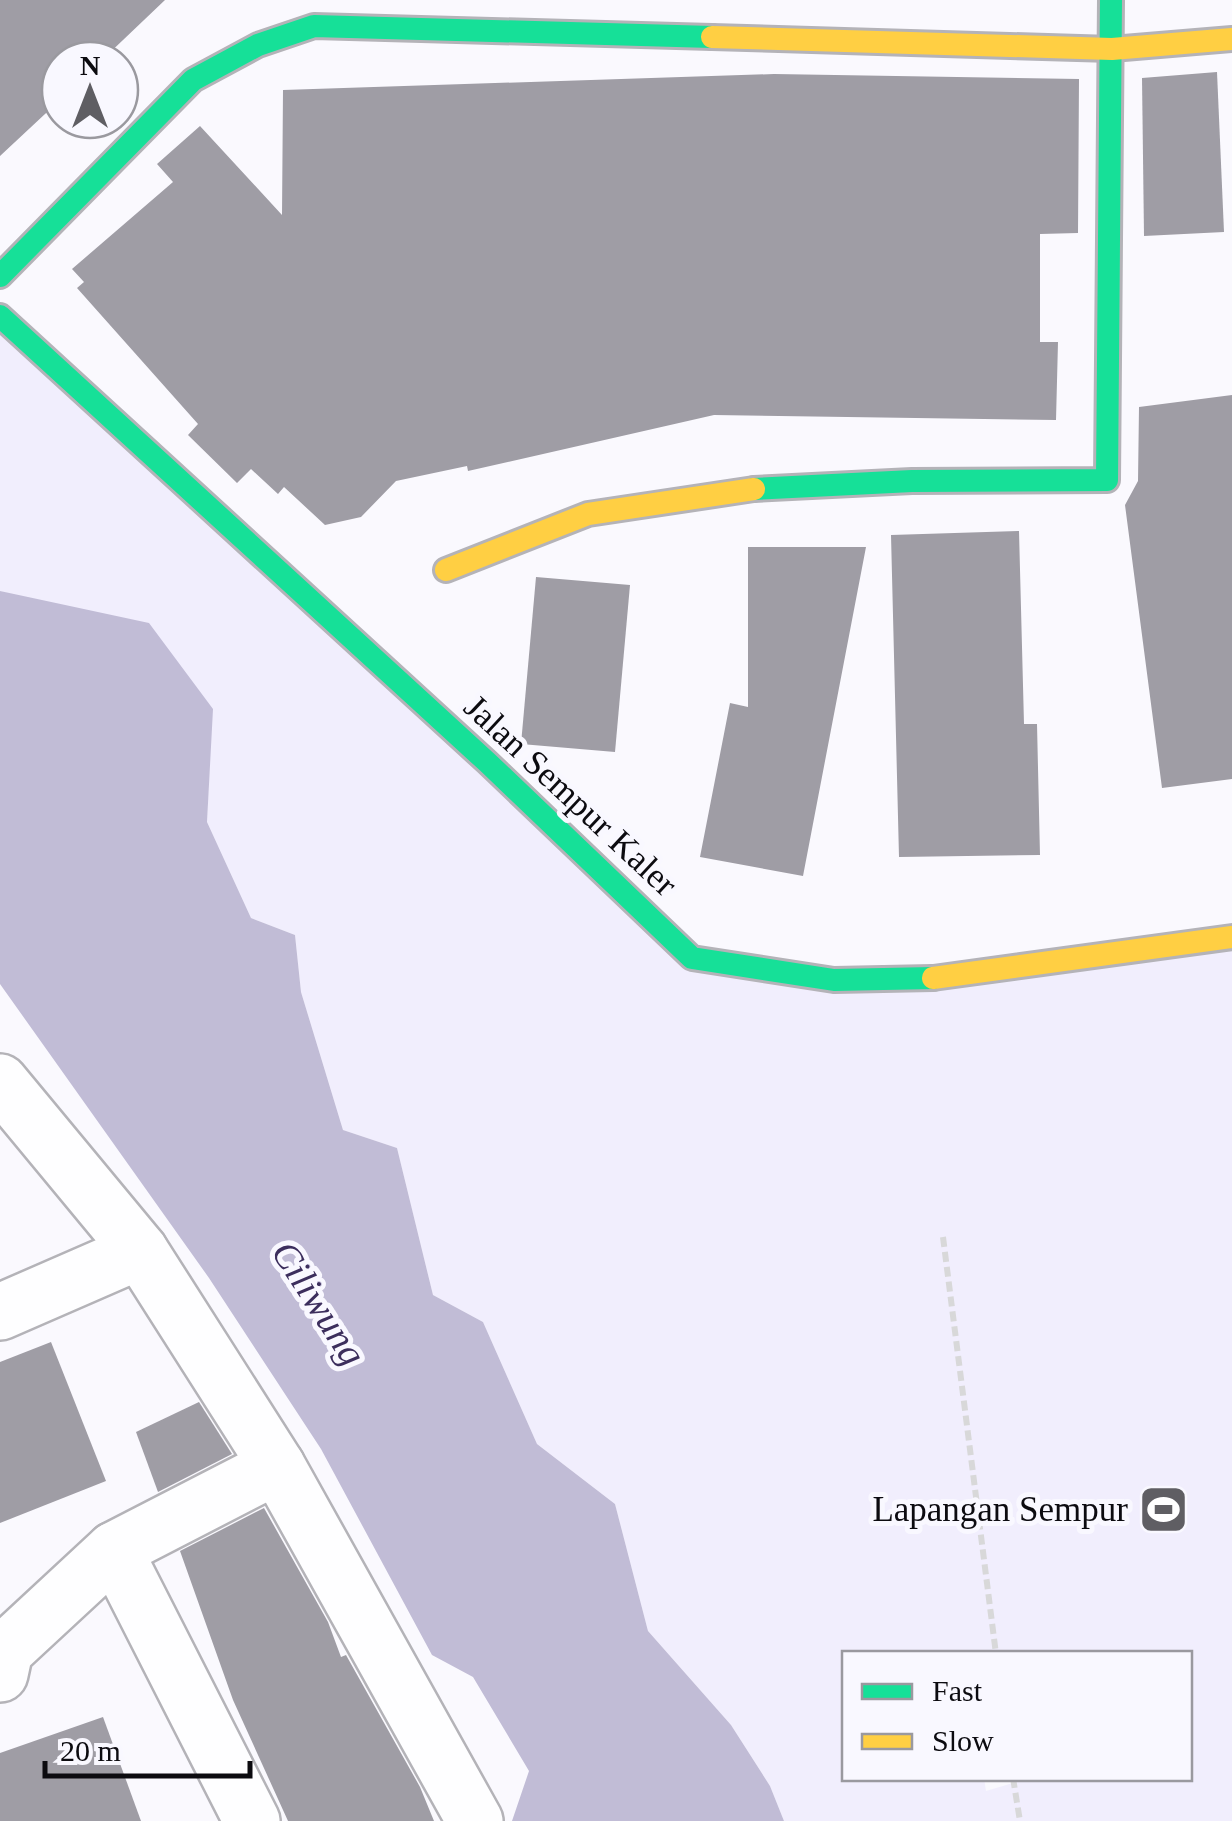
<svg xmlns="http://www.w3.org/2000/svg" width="1232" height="1821" font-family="'Times New Roman',serif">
	<rect width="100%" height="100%" fill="#faf9fe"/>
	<path fill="#f1eefd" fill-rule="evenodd" d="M0 316 692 958 809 977 1232 938V1821H784L770 1786 731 1725 648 1631 615 1504 537 1444 483 1322 433 1295 397 1148 343 1130 301 992 295 935 251 918 207 822 212 709 54 606 0 591ZM844 1654H1190V1778L1010 1779 1013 1783 986 1791 984 1778H844Z"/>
	<polygon fill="#c1bcd6" points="0,591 149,623 213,709 207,822 251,918 295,935 301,992 343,1130 397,1148 433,1295 483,1322 537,1444 615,1504 648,1631 731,1725 770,1786 784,1821 512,1821 529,1771 473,1677 432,1655 321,1449 209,1278 0,984"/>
	<g fill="#9f9da5">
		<polygon points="0,0 165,0 102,60 60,60 60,100 0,156"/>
		<polygon points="1217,72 1224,232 1144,236 1142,78"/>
		<polygon points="774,74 1079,79 1078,233 1040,234 1040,342 1058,342 1056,420 714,415 468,471 467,466 396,481 361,517 325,525 284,487 278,494 251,469 237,483 188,435 198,424 77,288 84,282 72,269 173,182 157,164 200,126 282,215 283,90"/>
		<polygon points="1232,395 1232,779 1162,788 1125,505 1138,481 1139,407"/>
		<polygon points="1019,531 1024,724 1037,724 1040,855 899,857 891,535"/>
		<polygon points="748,547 866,547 803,876 700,857 730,703 748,707"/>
		<polygon points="536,577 630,585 615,752 521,744"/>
		<polygon points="51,1342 106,1481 0,1523 0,1362"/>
		<polygon points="199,1402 232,1454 158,1492 136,1432"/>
		<polygon points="264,1508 328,1622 341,1657 346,1655 420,1787 434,1821 288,1821 233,1700 180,1551"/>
		<polygon points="103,1717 141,1821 0,1821 0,1753"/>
	</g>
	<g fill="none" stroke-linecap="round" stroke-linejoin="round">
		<defs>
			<g id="street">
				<polyline points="0,1082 140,1251 277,1466 475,1821"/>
				<polyline points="0,1312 140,1251"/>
				<polyline points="114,1550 252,1821"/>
				<polyline points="0,1674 5,1651 114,1550 277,1466"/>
			</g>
			<g id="fast">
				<polyline points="0,276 193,80 258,45 314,26 712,37"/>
				<polyline points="0,316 487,762 692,958 834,980 933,978"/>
				<polyline points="754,489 912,481 1107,480 1111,0"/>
			</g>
			<g id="slow">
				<polyline points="712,37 1112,49 1232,39"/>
				<polyline points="446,570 588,514 754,489"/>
				<polyline points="933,978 1232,937"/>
			</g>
		</defs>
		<use href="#street" stroke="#b4b3b8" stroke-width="60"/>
		<use href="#fast" stroke="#b4b3b8" stroke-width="28"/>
		<use href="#slow" stroke="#b4b3b8" stroke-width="28"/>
		<g stroke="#d8d8d9" stroke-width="6" stroke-dasharray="10 5" stroke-linecap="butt">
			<polyline points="943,1237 996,1654"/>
			<polyline points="1013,1778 1020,1821"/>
		</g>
		<use href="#street" stroke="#fefeff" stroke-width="55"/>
		<use href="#fast" stroke="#16e098" stroke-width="22"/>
		<use href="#slow" stroke="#ffcf43" stroke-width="22"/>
	</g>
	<defs>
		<symbol id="stadium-square" viewBox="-11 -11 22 22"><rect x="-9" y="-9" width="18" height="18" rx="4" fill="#5f5e63" stroke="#f9f8ff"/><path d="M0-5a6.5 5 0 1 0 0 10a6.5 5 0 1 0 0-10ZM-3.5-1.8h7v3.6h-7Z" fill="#fff"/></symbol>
	</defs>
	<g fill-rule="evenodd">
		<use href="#stadium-square" x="1136" y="1482" width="55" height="55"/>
	</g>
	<g text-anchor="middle" stroke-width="10" stroke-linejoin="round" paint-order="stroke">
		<g font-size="35" fill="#0c0b10" stroke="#f9f8ff">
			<text transform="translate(571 795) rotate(43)" y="12">Jalan Sempur Kaler</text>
		</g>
		<g font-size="35" fill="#0c0b10" stroke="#f9f8ff" text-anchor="end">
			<text x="1128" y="1521">Lapangan Sempur</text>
		</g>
		<g font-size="38" font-style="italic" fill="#3c2e5d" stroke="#f9f8ff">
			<text transform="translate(319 1303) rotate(57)" y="13">Ciliwung</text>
		</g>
	</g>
	<rect x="842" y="1651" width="350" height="130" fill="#f9f8ff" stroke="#9a999f" stroke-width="2.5"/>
	<rect x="862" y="1684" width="50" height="15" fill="#16e098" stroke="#9a999f" stroke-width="2.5"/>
	<text x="932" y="1701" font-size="30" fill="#0c0b10">Fast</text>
	<rect x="862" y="1734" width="50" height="15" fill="#ffcf43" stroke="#9a999f" stroke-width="2.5"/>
	<text x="932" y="1751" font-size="30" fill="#0c0b10">Slow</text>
	<g transform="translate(90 90)"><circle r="48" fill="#f9f8ff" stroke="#9a999f" stroke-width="2.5"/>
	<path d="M0-8L18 38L0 25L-18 38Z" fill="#5f5e63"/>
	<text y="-15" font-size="28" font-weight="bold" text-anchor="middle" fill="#0c0b10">N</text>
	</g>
	<path d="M45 1761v15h205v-15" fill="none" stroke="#0c0b10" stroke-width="5"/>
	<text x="60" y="1761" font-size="30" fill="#0c0b10" stroke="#f9f8ff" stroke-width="8" paint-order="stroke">20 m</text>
</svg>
